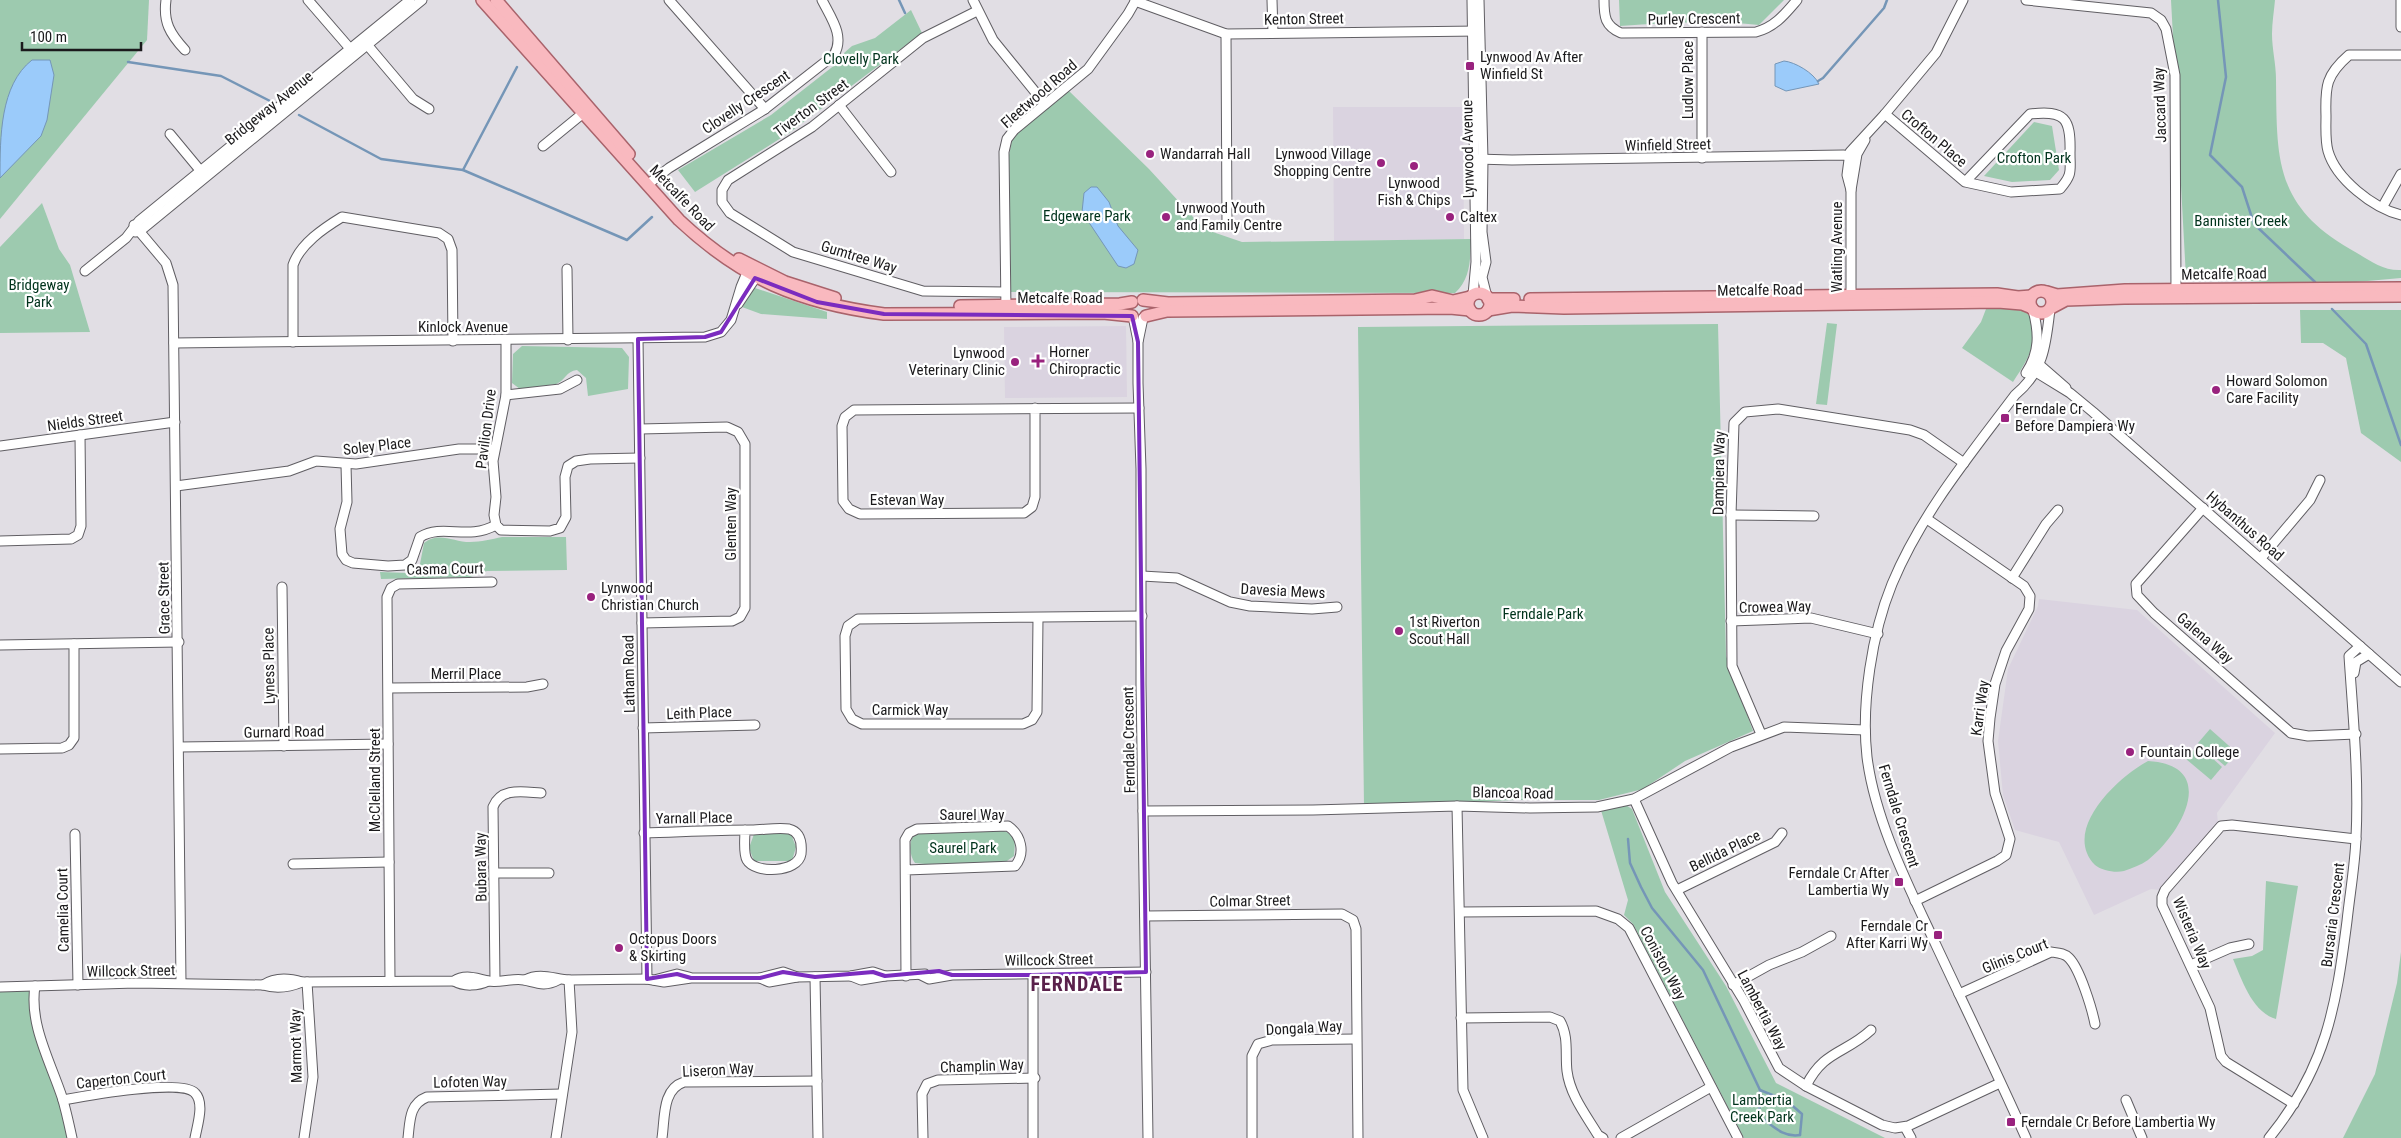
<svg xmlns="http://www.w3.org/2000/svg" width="2401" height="1138" font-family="'Roboto Condensed',sans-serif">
	<rect width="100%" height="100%" fill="#e1dee4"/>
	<g fill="#dad3e0">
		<polygon points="1333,107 1463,107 1464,239 1334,241"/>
		<polygon points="1126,326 1127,397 1005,398 1004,327"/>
		<polygon points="2039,599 2137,610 2275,733 2217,813 2218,823 2160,890 2151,889 2094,915 2059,842 2015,830 2003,795 1998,741 2008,669 2038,606"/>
	</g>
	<g fill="#9dcaaf">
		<polygon points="0,0 149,0 147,40 0,219"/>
		<path d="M1619 0H1784L1759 25C1713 20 1667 23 1620 26Z"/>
		<path d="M2171 0H2275C2274 11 2272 23 2272 34 2272 49 2276 64 2276 80 2277 158 2274 205 2350 249 2367 258 2381 271 2401 270V278L2356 282 2288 283 2186 278Z"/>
		<polygon points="911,10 922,33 789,133 695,192 678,170 771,115 845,57 844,53 852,46 875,38"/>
		<path d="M1069 91 1149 169 1204 229 1242 242 1471 239C1470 260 1471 278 1455 293L1011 292 1009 155 1012 140 1018 132Z"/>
		<polygon points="2034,122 2052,126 2059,170 2050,180 2012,182 1984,176"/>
		<polygon points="42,203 59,249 70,265 90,332 0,333 0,247"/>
		<polygon points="752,287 827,312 827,319 761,314 742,307"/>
		<path d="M1990 308C2000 308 2012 306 2022 309 2028 311 2030 315 2031 321 2038 346 2026 362 2013 382L1962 348 1981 322 1986 309Z"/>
		<polygon points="2300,310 2401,310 2401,462 2361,433 2346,358 2323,343 2301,343"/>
		<polygon points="1827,323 1837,324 1827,405 1816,404"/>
		<polygon points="1718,324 1726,656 1753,731 1685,761 1643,789 1599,800 1515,800 1364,807 1358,327"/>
		<path d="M522 346 622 348 629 357 628 389 588 396 586 378 577 370C566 371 565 381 556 384L520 389 512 383 513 354Z"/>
		<path d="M502 537H566L567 570 487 571 470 577 381 579 380 572 408 573 420 564 424 543C438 531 454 542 470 542 481 542 492 539 502 537Z"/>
		<polygon points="2210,729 2237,753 2225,766 2198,743"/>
		<polygon points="2198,745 2222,767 2211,780 2186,759"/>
		<path d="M2148 761C2219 765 2183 832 2148 860 2141 865 2132 868 2124 871 2116 873 2102 871 2095 865 2061 830 2118 777 2148 761Z"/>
		<polygon points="1621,802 1632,809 1665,892 1726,986 1776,1083 1885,1138 1744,1138 1633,924 1624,915 1628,900 1600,807"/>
		<path d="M1004 831C1017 836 1015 844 1014 856L1004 863 925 864 915 863C909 855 909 842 914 834L925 832Z"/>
		<polygon points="754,834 791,834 796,847 792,861 754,861 749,848"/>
		<path d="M2266 881 2298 886 2276 1019C2252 1012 2242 980 2233 959L2252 956 2263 950Z"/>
		<polygon points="2401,952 2401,1138 2343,1138 2375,1074 2397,983"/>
		<polygon points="0,986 28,986 70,1138 0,1138"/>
	</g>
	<g fill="#9bcbfa" stroke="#7596b7">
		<path d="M32 60H50L54 75 47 120 41 136 0 178C0 137 0 85 32 60Z"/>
		<path d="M1784 61C1795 62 1814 73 1819 84L1786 91 1775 86V64Z"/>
		<polygon points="1091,187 1097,187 1109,202 1118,226 1138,250 1134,264 1126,268 1118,266 1082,212 1084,193"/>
	</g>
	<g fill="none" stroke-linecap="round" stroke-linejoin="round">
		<g stroke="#7596b7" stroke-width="2.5">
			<polyline points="899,0 905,13"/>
			<polyline points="2218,0 2226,77 2210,155 2242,187 2254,224 2315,282"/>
			<polyline points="128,62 221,76 272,102"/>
			<polyline points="1818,81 1823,78 1884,8 1887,0"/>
			<polyline points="299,115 381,159 463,170 627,240 652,217"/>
			<polyline points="463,170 517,67"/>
			<polyline points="2332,309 2366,344 2401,445"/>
			<polyline points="1628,839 1630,863 1641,887 1652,908 1703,970 1760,1090 1787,1101 1802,1114 1800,1135"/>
			<path d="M1760 1090 1759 1116C1772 1125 1783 1138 1800 1135"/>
		</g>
		<defs>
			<g id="minor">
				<path d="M166 0C163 22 170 34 185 50"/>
				<polyline points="308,0 353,52"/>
				<polyline points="669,0 765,109"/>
				<polyline points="973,0 993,40 1045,104"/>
				<polyline points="1272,0 1273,33"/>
				<polyline points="1472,0 1476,262 1473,295"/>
				<polyline points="1479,0 1483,159 1482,232 1486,262 1482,277 1487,297"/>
				<path d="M1604 0C1604 17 1605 26 1621 33L1756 32C1775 27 1785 14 1797 0"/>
				<polyline points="2026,0 2151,13 2161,20 2166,29 2175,75 2176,295"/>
				<polyline points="2401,0 2401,27"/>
				<polyline points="1135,1 1226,34 1479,31"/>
				<polyline points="977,11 923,38 812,127 728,180 722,190 722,202 730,213 793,252 923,291 1005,292"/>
				<polyline points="1226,34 1227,226"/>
				<polyline points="364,41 413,99 429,109"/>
				<path d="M2401 55H2349C2326 75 2325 86 2326 116 2326 127 2325 140 2328 151 2336 179 2373 208 2401 215"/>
				<polyline points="839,105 891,172"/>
				<path d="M1885 114 1965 182 2011 192 2060 189C2073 174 2070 171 2070 153 2071 118 2065 110 2030 114L1965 182"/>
				<polyline points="170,134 204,175"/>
				<polyline points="543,146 587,110"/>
				<polyline points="1702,158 1702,32"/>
				<polyline points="1476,159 1512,160 1843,155 1856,157"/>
				<path d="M647 185 669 168 765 109 834 55C845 36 831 18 822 0"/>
				<polyline points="1851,190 1847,175 1850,152 1885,114 1936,53 1963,0"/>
				<polyline points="2383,206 2401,174"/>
				<polyline points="134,225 166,263 173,285 181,983"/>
				<polyline points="135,232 140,231 422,0"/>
				<polyline points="567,269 568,340"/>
				<polyline points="85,271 126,238 139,221 410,0"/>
				<polyline points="1851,301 1851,190 1857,154 1865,140"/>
				<polyline points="738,304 760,271"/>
				<polyline points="1006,310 1004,152 1007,139 1014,130 1088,69 1128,14 1136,0"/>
				<polyline points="1133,316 1138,341"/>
				<polyline points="1143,318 1138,342 1138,383 1141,469 1141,684 1148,1138"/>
				<polyline points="638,339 647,979"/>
				<polyline points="506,341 506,395 493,461 496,497 494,515 496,525 501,530 550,531 560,528 566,517 565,477 568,466 576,461 590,459 640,458"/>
				<path d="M293 342V265C300 244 324 228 342 217L439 233 448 239 452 250 453 341"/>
				<polyline points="174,343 705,337 721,332 731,320 741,287 749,268"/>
				<polyline points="2035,361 2066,388"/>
				<polyline points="2031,369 2070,393 2093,412 2401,682"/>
				<path d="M2026 373C2040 352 2039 333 2033 310"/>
				<polyline points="506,395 560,389 577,380"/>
				<polyline points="1035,408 1035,497 1032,507 1024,513 860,514 849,509 843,501 842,426 845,417 854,410 1139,408"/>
				<polyline points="640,429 727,427 738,432 745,444 745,608 740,617 732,621 642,623"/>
				<polyline points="0,446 175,422"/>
				<path d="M346 465 347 502 340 529 342 554 346 560 353 563 388 566 405 565 412 560 420 537C444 523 467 541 496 525"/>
				<polyline points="176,486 289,471 316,461 356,464 459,449 494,449"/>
				<polyline points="2203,508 2136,584 2137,595 2154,613 2291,733 2308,736 2356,734"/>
				<polyline points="1731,515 1814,516"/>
				<polyline points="0,541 71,539 78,535 81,526 80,435"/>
				<polyline points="2261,558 2310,500 2320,480"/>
				<polyline points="1142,576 1177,578 1230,602 1250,606 1312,609 1337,607"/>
				<polyline points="2012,578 2046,524 2058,510"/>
				<polyline points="282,587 284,746"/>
				<polyline points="1038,618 1037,712 1032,720 1023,724 862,724 852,719 846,709 845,636 848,626 858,619 1142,616"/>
				<polyline points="1731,621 1811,618 1878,634"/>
				<polyline points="0,645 179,642"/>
				<polyline points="2354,673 2356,662 2369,654"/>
				<polyline points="389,688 527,687 543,684"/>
				<polyline points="643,728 755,725"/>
				<polyline points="1761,734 1732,666 1731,515 1734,423 1745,412 1778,409 1910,430 1924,435 1964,463"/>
				<polyline points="179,747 388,744"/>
				<polyline points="0,749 62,748 69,745 74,738 74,644"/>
				<polyline points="1634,799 1672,883 1744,1001 1779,1068 1806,1086 1882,1125 1895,1128 1908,1126 2000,1083"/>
				<polyline points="1457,806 1463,1090 1483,1138"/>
				<polyline points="1143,811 1313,810 1457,806 1530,808 1597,807 1634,799 1731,747 1784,727 1865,730"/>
				<path d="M644 833C680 832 715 830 751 830 763 830 778 827 789 829 801 832 802 844 801 854 798 873 755 874 747 860 743 853 745 838 745 830"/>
				<polyline points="75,834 78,985"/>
				<polyline points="293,864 389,862"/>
				<path d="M906 870 1015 866C1026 853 1021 835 1008 826L917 829 909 833 905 840 906 976"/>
				<polyline points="495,873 549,873"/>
				<polyline points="1677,890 1775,842 1782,833"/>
				<polyline points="1915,901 1997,861 2006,855 2010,839 1995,793 1988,741 1990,718 1995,684 2006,651 2029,609 2030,596 2024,586 1927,519"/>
				<polyline points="1460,912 1596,911 1618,919 1629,928 1738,1138"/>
				<polyline points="1145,916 1342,914 1353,920 1356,929 1358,1138"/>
				<polyline points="2191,965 2230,948 2249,944"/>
				<polyline points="921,975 929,979 952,975 1146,972"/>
				<polyline points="1033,975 1033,1138"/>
				<polyline points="851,976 861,980 885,976 925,974"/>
				<polyline points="815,977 818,1138"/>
				<polyline points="760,978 769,982 797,977 851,976 873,972 885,976"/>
				<path d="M525 980C540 972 554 979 569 980L647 979 664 982 691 978H760L783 972 797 977"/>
				<polyline points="654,980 677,974 689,977"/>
				<polyline points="390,981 387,597 391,588 398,584 492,582"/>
				<path d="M454 981C464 987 478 986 488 981"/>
				<path d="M495 981 493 807C501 787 523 792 541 793"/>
				<path d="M263 985C275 977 289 978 302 982L454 981C464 974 477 978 488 981 500 983 512 978 524 980 537 983 545 987 558 980"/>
				<polyline points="1733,985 1769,965 1802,952 1831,936"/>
				<path d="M35 986C29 1024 50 1061 62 1097 66 1110 69 1124 72 1138"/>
				<path d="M0 987 136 983 263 985C276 989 290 987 302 982"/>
				<path d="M1959 994 2051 952C2058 953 2064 953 2069 958 2080 969 2092 1009 2095 1024"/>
				<path d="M1461 1018 1550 1017 1560 1021C1569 1037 1565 1054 1567 1071 1570 1095 1586 1115 1598 1135L1603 1138"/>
				<path d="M1806 1086C1824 1050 1845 1054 1871 1030"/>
				<path d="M63 1100C85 1096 182 1078 195 1093 205 1103 197 1126 195 1138"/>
				<polyline points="2126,1100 2142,1138"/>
				<polyline points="2294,1104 2226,1062 2221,1056 2210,1008 2162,905 2162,897 2165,890 2221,826 2232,825 2356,839"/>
				<polyline points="1905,1127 1911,1138"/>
				<polyline points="304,1138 313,1077 307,982"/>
				<path d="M408 1138C410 1121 409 1104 427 1097L562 1094"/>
				<polyline points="556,1138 572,1032 569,980"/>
				<path d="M662 1138C665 1118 662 1089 684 1082L817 1081"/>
				<polyline points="923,1138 922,1094 927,1084 938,1080 1035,1078"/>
				<polyline points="1252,1138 1252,1056 1258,1044 1272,1040 1356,1039"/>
				<polyline points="1621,1138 1711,1087"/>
				<path d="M2026 1138C1997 1073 1966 1009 1936 945 1909 887 1875 821 1867 757 1861 704 1872 633 1892 584 1921 514 1970 455 2015 395 2044 371 2046 344 2050 309"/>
				<path d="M2269 1138C2326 1068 2336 1007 2347 921 2350 893 2355 865 2356 838 2359 776 2353 717 2349 656L2360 646"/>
			</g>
			<g id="major">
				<path d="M482 0 679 220C742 279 799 303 884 314L1103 313 1132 316"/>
				<polyline points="496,0 629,154"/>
				<polyline points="739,259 785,282 835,298"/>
				<circle cx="2041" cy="302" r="11"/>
				<polyline points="2047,292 2057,295 2125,290 2401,288"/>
				<circle cx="1479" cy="304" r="11"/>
				<polyline points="1488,299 1514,299"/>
				<polyline points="1530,299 1997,294 2018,297 2031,296"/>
				<polyline points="1143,300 1168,303 1415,300 1432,296 1453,301 1470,297"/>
				<polyline points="960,306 1120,304 1132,302"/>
				<polyline points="2051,308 2066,300 2124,298 2401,296"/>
				<polyline points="1488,310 1512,306 1564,308 1998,302 2022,304 2032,308"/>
				<polyline points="1146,316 1167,311 1450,308 1470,310"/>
			</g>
		</defs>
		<use href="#minor" stroke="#605e63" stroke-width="11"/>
		<use href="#major" stroke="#a9636b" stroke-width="14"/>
		<use href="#minor" stroke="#fff" stroke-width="9"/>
		<use href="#major" stroke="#f9b9bf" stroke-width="11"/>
	</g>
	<path fill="none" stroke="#7b2cbf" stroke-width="4" stroke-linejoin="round" d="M755 278 817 302 884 314 1132 316 1138 342 1146 972 1033 975H952L939 971 885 976 873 972 815 977 783 972 760 978H691L677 974 647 979 638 339 705 337 721 332Z"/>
	<g fill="#99227e" stroke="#fff" stroke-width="2">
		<rect x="1465" y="61" width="10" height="10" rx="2.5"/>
		<circle cx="1150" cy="154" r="5"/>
		<circle cx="1381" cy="163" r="5"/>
		<circle cx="1414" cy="166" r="5"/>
		<circle cx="1166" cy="217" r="5"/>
		<circle cx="1450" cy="217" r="5"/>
		<path d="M1035.5 353.5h5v5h5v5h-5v5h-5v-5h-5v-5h5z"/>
		<circle cx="1015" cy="362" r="5"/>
		<circle cx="2216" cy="390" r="5"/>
		<rect x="2000" y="413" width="10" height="10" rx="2.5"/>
		<circle cx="591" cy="597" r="5"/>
		<circle cx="1399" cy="631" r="5"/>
		<circle cx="2130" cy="752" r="5"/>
		<rect x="1894" y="877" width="10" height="10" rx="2.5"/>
		<rect x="1933" y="930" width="10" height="10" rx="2.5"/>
		<circle cx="619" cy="948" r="5"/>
		<rect x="2006" y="1117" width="10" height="10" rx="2.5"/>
	</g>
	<g text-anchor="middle" stroke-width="4.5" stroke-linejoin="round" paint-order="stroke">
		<g font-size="15" fill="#1b1a1c" stroke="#fff">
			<text transform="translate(1304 19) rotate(-1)" y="5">Kenton Street</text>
			<text transform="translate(1694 19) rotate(-1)" y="5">Purley Crescent</text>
			<text transform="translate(1688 80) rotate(-90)" y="5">Ludlow Place</text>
			<text transform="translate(1039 94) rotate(-41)" y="5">Fleetwood Road</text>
			<text transform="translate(746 102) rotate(-34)" y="5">Clovelly Crescent</text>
			<text transform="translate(2160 105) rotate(-92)" y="5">Jaccard Way</text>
			<text transform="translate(269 108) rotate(-39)" y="5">Bridgeway Avenue</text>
			<text transform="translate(811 108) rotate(-36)" y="5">Tiverton Street</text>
			<text transform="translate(1934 138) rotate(40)" y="5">Crofton Place</text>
			<text transform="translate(1668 145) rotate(-1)" y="5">Winfield Street</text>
			<text transform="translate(1468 149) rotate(-91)" y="5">Lynwood Avenue</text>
			<text transform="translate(682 198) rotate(46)" y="5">Metcalfe Road</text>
			<text transform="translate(1837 247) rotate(-90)" y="5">Watling Avenue</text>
			<text transform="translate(859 257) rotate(17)" y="5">Gumtree Way</text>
			<text transform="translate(2224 274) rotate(-1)" y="5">Metcalfe Road</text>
			<text transform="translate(1760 290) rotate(-1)" y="5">Metcalfe Road</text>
			<text x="1060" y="303">Metcalfe Road</text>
			<text x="463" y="332">Kinlock Avenue</text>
			<text transform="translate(85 421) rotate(-8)" y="5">Nields Street</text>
			<text transform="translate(486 429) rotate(-83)" y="5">Pavilion Drive</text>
			<text transform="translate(377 446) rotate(-7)" y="5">Soley Place</text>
			<text transform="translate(1719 473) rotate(-89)" y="5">Dampiera Way</text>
			<text x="907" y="505">Estevan Way</text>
			<text transform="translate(731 524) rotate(-90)" y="5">Glenten Way</text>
			<text transform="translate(2245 526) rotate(41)" y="5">Hybanthus Road</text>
			<text transform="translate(445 569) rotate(-1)" y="5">Casma Court</text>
			<text transform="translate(1283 591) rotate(3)" y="5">Davesia Mews</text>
			<text transform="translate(164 598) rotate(-91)" y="5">Grace Street</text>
			<text transform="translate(1775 607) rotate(-1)" y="5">Crowea Way</text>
			<text transform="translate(2205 638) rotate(41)" y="5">Galena Way</text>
			<text transform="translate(269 666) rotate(-91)" y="5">Lyness Place</text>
			<text x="466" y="679">Merril Place</text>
			<text transform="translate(629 674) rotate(-91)" y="5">Latham Road</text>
			<text transform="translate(1980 708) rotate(-82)" y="5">Karri Way</text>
			<text x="910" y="715">Carmick Way</text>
			<text transform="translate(699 713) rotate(-2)" y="5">Leith Place</text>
			<text transform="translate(284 732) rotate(-1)" y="5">Gurnard Road</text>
			<text transform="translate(1129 740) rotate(-91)" y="5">Ferndale Crescent</text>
			<text transform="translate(375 780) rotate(-90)" y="5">McClelland Street</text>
			<text transform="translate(1513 793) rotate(1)" y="5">Blancoa Road</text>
			<text x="972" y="820">Saurel Way</text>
			<text transform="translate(1899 816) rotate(73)" y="5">Ferndale Crescent</text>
			<text transform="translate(694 818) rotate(-1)" y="5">Yarnall Place</text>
			<text transform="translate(1725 851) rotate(-26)" y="5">Bellida Place</text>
			<text transform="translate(481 867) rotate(-91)" y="5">Bubara Way</text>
			<text transform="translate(1250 901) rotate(-1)" y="5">Colmar Street</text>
			<text transform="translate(63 910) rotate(-91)" y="5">Camelia Court</text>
			<text transform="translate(2333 915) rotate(-83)" y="5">Bursaria Crescent</text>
			<text transform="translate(2192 933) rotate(67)" y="5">Wisteria Way</text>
			<text transform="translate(2015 956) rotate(-22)" y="5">Glinis Court</text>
			<text transform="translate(1049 960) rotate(-1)" y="5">Willcock Street</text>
			<text transform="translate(1663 963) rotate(62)" y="5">Coniston Way</text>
			<text transform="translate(131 971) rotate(-1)" y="5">Willcock Street</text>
			<text transform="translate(1762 1010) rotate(62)" y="5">Lambertia Way</text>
			<text transform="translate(1304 1028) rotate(-3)" y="5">Dongala Way</text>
			<text transform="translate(296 1046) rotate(-91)" y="5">Marmot Way</text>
			<text transform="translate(982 1066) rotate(-2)" y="5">Champlin Way</text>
			<text transform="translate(718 1070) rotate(-3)" y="5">Liseron Way</text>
			<text transform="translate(121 1079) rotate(-6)" y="5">Caperton Court</text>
			<text transform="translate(470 1082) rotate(-1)" y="5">Lofoten Way</text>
		</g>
		<g font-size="15" fill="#1b1a1c" stroke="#fff" text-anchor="start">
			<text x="1480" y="62">Lynwood Av After<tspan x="1480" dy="17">Winfield St</tspan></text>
			<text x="1160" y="159">Wandarrah Hall</text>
			<text x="1371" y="159" text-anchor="end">Lynwood Village<tspan x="1371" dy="17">Shopping Centre</tspan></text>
			<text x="1414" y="188" text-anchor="middle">Lynwood<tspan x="1414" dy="17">Fish &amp; Chips</tspan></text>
			<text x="1176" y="213">Lynwood Youth<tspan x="1176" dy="17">and Family Centre</tspan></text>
			<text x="1460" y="222">Caltex</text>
			<text x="1049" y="357">Horner<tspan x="1049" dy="17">Chiropractic</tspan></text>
			<text x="1005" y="358" text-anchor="end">Lynwood<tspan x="1005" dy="17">Veterinary Clinic</tspan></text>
			<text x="2226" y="386">Howard Solomon<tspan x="2226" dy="17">Care Facility</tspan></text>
			<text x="2015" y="414">Ferndale Cr<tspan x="2015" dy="17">Before Dampiera Wy</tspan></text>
			<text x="601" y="593">Lynwood<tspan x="601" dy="17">Christian Church</tspan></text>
			<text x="1409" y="627">1st Riverton<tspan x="1409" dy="17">Scout Hall</tspan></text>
			<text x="2140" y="757">Fountain College</text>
			<text x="1889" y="878" text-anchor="end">Ferndale Cr After<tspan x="1889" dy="17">Lambertia Wy</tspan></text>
			<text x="1928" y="931" text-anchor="end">Ferndale Cr<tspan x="1928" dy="17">After Karri Wy</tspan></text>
			<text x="629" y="944">Octopus Doors<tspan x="629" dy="17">&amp; Skirting</tspan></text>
			<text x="2021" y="1127">Ferndale Cr Before Lambertia Wy</text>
		</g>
		<g font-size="15" fill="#00331c" stroke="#fff">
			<text x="861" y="64">Clovelly Park</text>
			<text x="2034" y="163">Crofton Park</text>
			<text x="1087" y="221">Edgeware Park</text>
			<text x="2241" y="226">Bannister Creek</text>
			<text x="39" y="290">Bridgeway<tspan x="39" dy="17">Park</tspan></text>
			<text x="1543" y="619">Ferndale Park</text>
			<text x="963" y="853">Saurel Park</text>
			<text x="1762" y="1105">Lambertia<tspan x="1762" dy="17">Creek Park</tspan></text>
		</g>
		<g font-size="20" font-weight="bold" letter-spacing="1" fill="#5a214b" stroke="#fff">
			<text x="1077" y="991">FERNDALE</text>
		</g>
	</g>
	<path d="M22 42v8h119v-8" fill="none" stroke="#1b1a1c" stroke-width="2.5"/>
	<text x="30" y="42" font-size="15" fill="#1b1a1c" stroke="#ffffff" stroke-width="4" paint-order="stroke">100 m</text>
</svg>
